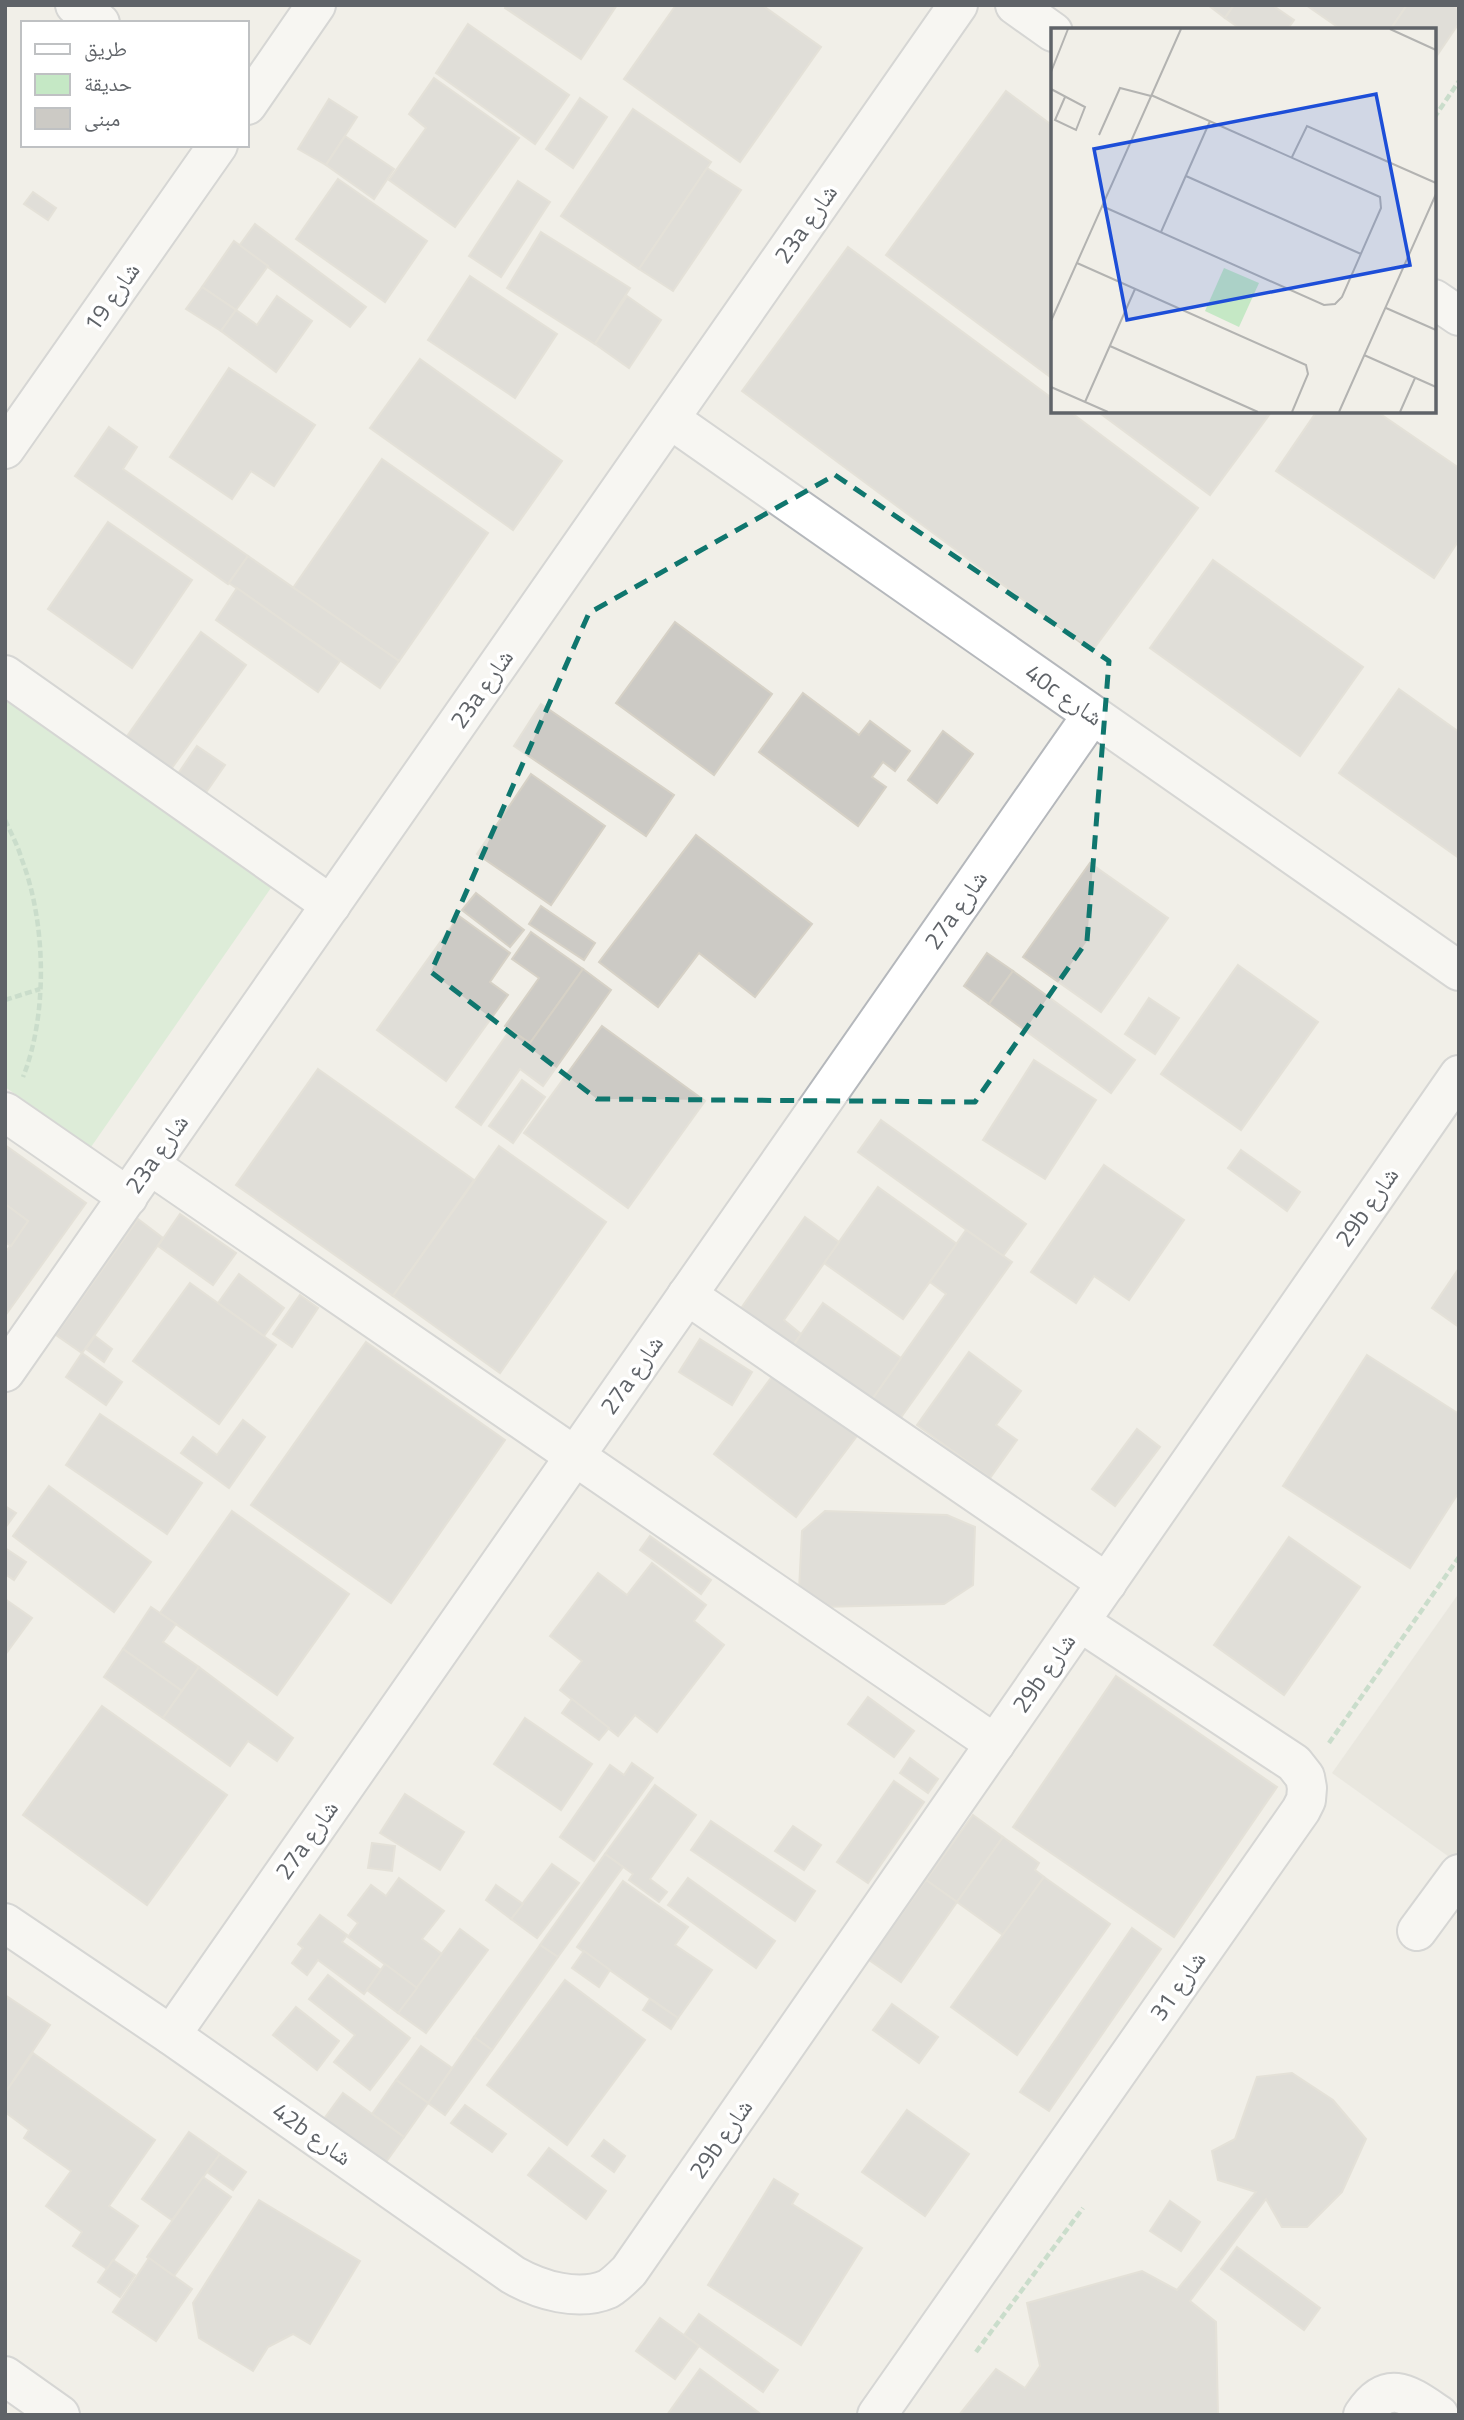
<svg xmlns="http://www.w3.org/2000/svg" width="1464" height="2420" font-family="'Titillium Web','Noto Naskh Arabic',sans-serif">
	<rect width="100%" height="100%" fill="#f1efe8"/>
	<polygon fill="#e1ded6" points="1459,1593 1459,1864 1332,1773"/>
	<polygon fill="#c5e8c5" points="5,698 273,885 91,1147 5,1087"/>
	<g fill="#cccac5" stroke="#d6d1c6" stroke-width="2">
		<polygon points="506,5 617,5 581,59 505,8"/>
		<polygon points="676,5 762,5 821,47 740,162 624,79"/>
		<polygon points="1208,5 1234,5 1225,18"/>
		<polygon points="1234,5 1272,5 1294,20 1287,30 1242,30 1225,18"/>
		<polygon points="1306,5 1407,5 1390,30 1342,30"/>
		<polygon points="1407,5 1452,5 1459,10 1459,23 1434,60 1434,30 1390,30"/>
		<polygon points="468,24 569,95 535,144 436,73"/>
		<polygon points="434,78 519,138 455,227 389,180 426,128 409,114"/>
		<polygon points="1006,91 1053,126 1053,379 886,255"/>
		<polygon points="580,98 607,117 573,168 546,149"/>
		<polygon points="329,99 357,117 326,165 298,149"/>
		<polygon points="633,109 711,162 639,269 561,216"/>
		<polygon points="345,136 394,169 374,199 326,165"/>
		<polygon points="707,168 741,190 673,291 639,269"/>
		<polygon points="338,179 427,241 385,302 296,239"/>
		<polygon points="518,181 550,202 501,277 469,256"/>
		<polygon points="33,192 56,208 48,220 24,204"/>
		<polygon points="255,224 366,307 350,327 239,246"/>
		<polygon points="541,232 630,288 595,344 507,288"/>
		<polygon points="234,241 268,266 236,310 202,287"/>
		<polygon points="848,247 1053,399 1053,411 1069,411 1198,508 1092,651 742,391"/>
		<polygon points="470,276 557,334 515,398 428,340"/>
		<polygon points="202,287 236,310 221,331 186,309"/>
		<polygon points="277,296 312,321 276,372 221,331 236,310 257,325"/>
		<polygon points="627,296 661,320 629,368 595,344"/>
		<polygon points="420,359 562,461 513,530 370,428"/>
		<polygon points="229,368 315,425 274,486 251,471 232,499 170,457"/>
		<polygon points="1097,411 1272,411 1210,495"/>
		<polygon points="1317,411 1376,411 1459,468 1459,540 1434,578 1276,471"/>
		<polygon points="109,427 137,447 123,469 248,556 228,584 75,476"/>
		<polygon points="382,459 488,533 399,661 293,588"/>
		<polygon points="108,522 192,580 132,668 48,609"/>
		<polygon points="248,556 399,661 380,688 229,583"/>
		<polygon points="1213,560 1363,667 1300,756 1150,648"/>
		<polygon points="237,588 340,661 318,692 216,620"/>
		<polygon points="675,622 772,694 714,775 616,703"/>
		<polygon points="201,632 246,665 169,772 125,739"/>
		<polygon points="1399,689 1459,732 1459,858 1339,773"/>
		<polygon points="803,693 859,735 870,721 910,751 895,771 883,762 872,777 886,787 858,826 759,752"/>
		<polygon points="541,704 674,795 646,836 514,746"/>
		<polygon points="943,731 973,754 937,803 908,780"/>
		<polygon points="197,746 225,765 200,801 173,781"/>
		<polygon points="531,774 605,826 551,905 477,854"/>
		<polygon points="696,835 812,924 755,997 699,953 658,1007 599,962"/>
		<polygon points="1090,863 1168,918 1101,1012 1023,957"/>
		<polygon points="476,893 524,930 510,947 462,910"/>
		<polygon points="541,906 595,943 584,960 529,924"/>
		<polygon points="459,916 510,953 490,982 508,995 446,1081 377,1030"/>
		<polygon points="531,932 583,969 530,1043 505,1026 539,978 512,959"/>
		<polygon points="987,953 1013,971 989,1004 964,986"/>
		<polygon points="1238,965 1318,1022 1241,1130 1161,1074"/>
		<polygon points="583,969 611,990 543,1086 520,1069 481,1125 456,1107 510,1030 530,1043"/>
		<polygon points="1013,971 1135,1060 1111,1093 989,1004"/>
		<polygon points="1149,998 1179,1018 1155,1054 1125,1034"/>
		<polygon points="602,1026 705,1101 628,1208 524,1133"/>
		<polygon points="1034,1060 1096,1100 1045,1179 983,1140"/>
		<polygon points="318,1069 474,1180 393,1296 236,1185"/>
		<polygon points="522,1080 545,1097 513,1143 489,1126"/>
		<polygon points="881,1120 1026,1224 1003,1256 858,1152"/>
		<polygon points="5,1145 86,1203 5,1316 5,1253 28,1221 5,1204"/>
		<polygon points="499,1146 606,1222 500,1373 393,1296"/>
		<polygon points="1241,1150 1300,1192 1287,1211 1228,1168"/>
		<polygon points="1104,1165 1184,1220 1129,1300 1094,1276 1076,1303 1031,1272"/>
		<polygon points="878,1187 957,1244 903,1319 824,1263"/>
		<polygon points="5,1204 28,1221 11,1246 5,1242"/>
		<polygon points="180,1214 236,1253 213,1285 158,1246"/>
		<polygon points="805,1217 839,1242 784,1320 801,1334 790,1350 737,1314"/>
		<polygon points="138,1219 163,1238 82,1353 56,1335"/>
		<polygon points="966,1230 1012,1262 897,1423 868,1405 946,1294 930,1282"/>
		<polygon points="1459,1268 1459,1327 1432,1308"/>
		<polygon points="239,1274 284,1308 264,1336 218,1303"/>
		<polygon points="190,1283 276,1345 219,1424 133,1361"/>
		<polygon points="300,1295 318,1308 292,1347 273,1334"/>
		<polygon points="823,1303 901,1358 868,1405 790,1350"/>
		<polygon points="95,1336 112,1349 104,1362 86,1349"/>
		<polygon points="700,1339 752,1372 732,1405 679,1372"/>
		<polygon points="366,1342 505,1440 391,1603 251,1505"/>
		<polygon points="969,1352 1021,1391 996,1425 1017,1440 990,1478 917,1425"/>
		<polygon points="82,1353 122,1382 106,1405 66,1377"/>
		<polygon points="1367,1355 1459,1414 1459,1492 1410,1568 1283,1486"/>
		<polygon points="774,1374 857,1436 796,1517 714,1454"/>
		<polygon points="100,1414 202,1483 167,1534 66,1465"/>
		<polygon points="243,1420 265,1437 229,1488 181,1453 193,1437 217,1455"/>
		<polygon points="1137,1429 1160,1447 1115,1506 1092,1489"/>
		<polygon points="49,1486 151,1562 114,1612 13,1536"/>
		<polygon points="5,1506 16,1513 5,1528"/>
		<polygon points="232,1511 349,1594 277,1695 160,1613"/>
		<polygon points="825,1511 947,1515 975,1527 973,1585 944,1604 820,1607 799,1590 802,1531"/>
		<polygon points="650,1536 711,1580 701,1594 640,1550"/>
		<polygon points="1289,1537 1360,1587 1284,1695 1214,1645"/>
		<polygon points="5,1548 26,1562 14,1580 5,1574"/>
		<polygon points="652,1563 706,1605 694,1621 724,1645 657,1732 635,1715 618,1736 560,1690 582,1661 550,1636 598,1573 627,1595"/>
		<polygon points="5,1599 32,1618 5,1655"/>
		<polygon points="151,1607 176,1624 163,1642 199,1667 182,1691 123,1649"/>
		<polygon points="123,1649 182,1691 163,1718 104,1677"/>
		<polygon points="199,1667 293,1738 277,1761 248,1741 230,1766 163,1718"/>
		<polygon points="1116,1676 1277,1787 1174,1937 1013,1827"/>
		<polygon points="868,1697 914,1731 894,1757 848,1724"/>
		<polygon points="572,1699 609,1728 599,1740 562,1713"/>
		<polygon points="102,1706 227,1795 147,1905 23,1815"/>
		<polygon points="525,1718 592,1764 561,1810 494,1764"/>
		<polygon points="910,1758 938,1779 928,1793 900,1773"/>
		<polygon points="632,1763 653,1778 594,1861 560,1837 610,1765 624,1775"/>
		<polygon points="894,1781 924,1802 868,1883 837,1862"/>
		<polygon points="655,1785 696,1815 650,1879 667,1892 659,1902 629,1880 633,1874 605,1854"/>
		<polygon points="405,1794 464,1832 440,1870 380,1833"/>
		<polygon points="973,1815 1003,1837 957,1902 926,1880"/>
		<polygon points="711,1821 815,1891 795,1921 691,1850"/>
		<polygon points="793,1826 821,1845 804,1870 775,1851"/>
		<polygon points="1003,1837 1039,1863 1035,1870 1044,1877 1003,1935 957,1902"/>
		<polygon points="372,1843 395,1846 392,1871 368,1868"/>
		<polygon points="605,1854 623,1867 558,1957 540,1945"/>
		<polygon points="552,1864 579,1883 537,1938 511,1919"/>
		<polygon points="1044,1877 1110,1924 1017,2055 951,2007"/>
		<polygon points="399,1878 444,1911 422,1939 442,1954 417,1988 348,1937 358,1923 348,1915 371,1885 386,1896"/>
		<polygon points="688,1878 775,1941 756,1968 668,1905"/>
		<polygon points="926,1880 957,1902 901,1982 869,1960"/>
		<polygon points="623,1881 688,1927 675,1945 712,1970 678,2018 577,1947"/>
		<polygon points="496,1885 523,1904 511,1919 486,1900"/>
		<polygon points="320,1915 347,1935 342,1942 381,1970 364,1994 318,1960 307,1975 292,1963 303,1948 298,1944"/>
		<polygon points="1132,1928 1161,1949 1049,2111 1020,2092"/>
		<polygon points="460,1929 488,1950 426,2033 398,2013"/>
		<polygon points="540,1945 558,1957 492,2050 474,2037"/>
		<polygon points="584,1951 610,1970 599,1987 572,1968"/>
		<polygon points="385,1964 417,1988 398,2013 367,1990"/>
		<polygon points="328,1975 410,2038 370,2090 334,2062 355,2035 309,1999"/>
		<polygon points="565,1980 645,2040 567,2145 487,2085"/>
		<polygon points="5,1995 50,2025 5,2093"/>
		<polygon points="650,1999 678,2018 671,2029 643,2010"/>
		<polygon points="892,2004 938,2037 919,2063 873,2030"/>
		<polygon points="296,2007 339,2041 317,2070 273,2035"/>
		<polygon points="474,2037 492,2050 445,2115 428,2103"/>
		<polygon points="421,2046 452,2068 428,2103 396,2080"/>
		<polygon points="33,2053 155,2140 109,2206 138,2226 107,2269 73,2246 82,2232 46,2206 71,2171 24,2138 29,2130 5,2112 5,2093"/>
		<polygon points="1292,2073 1333,2100 1366,2139 1342,2192 1307,2227 1282,2227 1266,2199 1190,2301 1216,2322 1218,2415 959,2415 996,2369 1025,2388 1040,2366 1027,2303 1142,2271 1177,2290 1256,2192 1218,2180 1212,2151 1235,2139 1257,2077"/>
		<polygon points="396,2080 428,2103 404,2137 372,2114"/>
		<polygon points="343,2093 404,2137 383,2166 321,2123"/>
		<polygon points="465,2105 506,2134 492,2152 451,2123"/>
		<polygon points="907,2110 969,2154 925,2216 862,2172"/>
		<polygon points="189,2132 220,2154 172,2220 142,2199"/>
		<polygon points="604,2140 625,2156 614,2172 592,2156"/>
		<polygon points="549,2148 606,2191 586,2219 528,2175"/>
		<polygon points="220,2154 246,2172 233,2190 207,2172"/>
		<polygon points="203,2177 231,2197 174,2276 147,2257"/>
		<polygon points="774,2179 798,2194 792,2204 862,2248 801,2345 708,2285"/>
		<polygon points="259,2200 360,2261 310,2344 293,2334 268,2347 253,2371 199,2338 193,2303"/>
		<polygon points="1170,2201 1200,2222 1181,2251 1150,2231"/>
		<polygon points="1237,2247 1320,2308 1304,2330 1221,2269"/>
		<polygon points="149,2258 192,2289 156,2341 113,2312"/>
		<polygon points="113,2260 135,2275 120,2297 98,2282"/>
		<polygon points="699,2314 778,2370 763,2392 684,2335"/>
		<polygon points="660,2318 699,2346 675,2379 636,2351"/>
		<polygon points="700,2369 762,2415 667,2415"/>
	</g>
	<g fill="none" stroke-linecap="round" stroke-linejoin="round">
		<defs>
			<g id="minor">
				<polyline points="75,5 100,23"/>
				<polyline points="1015,5 1053,32"/>
				<polyline points="247,105 316,5"/>
				<polyline points="1434,299 1459,316"/>
				<polyline points="670,419 1459,971"/>
				<polyline points="5,449 218,145"/>
				<polyline points="5,675 331,905"/>
				<polyline points="5,1112 128,1197"/>
				<polyline points="150,1165 995,1744"/>
				<polyline points="687,1295 1107,1583"/>
				<polyline points="5,1372 958,5"/>
				<path d="M5 1923 171 2035 513 2275C540 2290 578 2302 608 2289 615 2285 623 2277 629 2271L1459 1075"/>
				<polyline points="1417,1931 1459,1874"/>
				<polyline points="171,2035 1092,715"/>
				<polyline points="5,2376 60,2415"/>
				<polyline points="877,2415 1301,1810 1306,1800 1307,1788 1305,1777 1294,1763 1080,1622"/>
				<path d="M1363 2415C1388 2377 1409 2395 1439 2415"/>
			</g>
		</defs>
		<use href="#minor" stroke="#b5b8bc" stroke-width="42"/>
		<g stroke="#9cc7a9" stroke-width="4.5" stroke-dasharray="7 3.5" stroke-linecap="butt">
			<polyline points="1434,118 1459,81"/>
			<path d="M5 820C11 833 18 846 22 860 46 923 48 1014 23 1077"/>
			<polyline points="5,1000 40,989"/>
			<polyline points="1329,1743 1459,1557"/>
			<polyline points="976,2352 1083,2208"/>
		</g>
		<use href="#minor" stroke="#fff" stroke-width="38"/>
	</g>
	<path d="M0 0H1464V2420H0ZM835 475 1109 661 1087 941 975 1102 597 1099 431 972 589 613Z" fill="#f1efe8" fill-opacity=".55" fill-rule="evenodd"/>
	<path fill="none" stroke="#0f766e" stroke-width="5" stroke-dasharray="14 9" stroke-linejoin="round" d="M835 475 1109 661 1087 941 975 1102 597 1099 431 972 589 613Z"/>
	<g text-anchor="middle" stroke-width="7" stroke-linejoin="round" paint-order="stroke">
		<g font-size="24" fill="#5f6368" stroke="#fff">
			<text transform="translate(806 224) rotate(-55)" y="8">23a شارع</text>
			<text transform="translate(112 297) rotate(-55)" y="8">شارع 19</text>
			<text transform="translate(482 689) rotate(-55)" y="8">23a شارع</text>
			<text transform="translate(1064 695) rotate(35)" y="8">40c شارع</text>
			<text transform="translate(956 910) rotate(-55)" y="8">27a شارع</text>
			<text transform="translate(157 1154) rotate(-55)" y="8">23a شارع</text>
			<text transform="translate(1367 1207) rotate(-55)" y="8">29b شارع</text>
			<text transform="translate(632 1375) rotate(-55)" y="8">27a شارع</text>
			<text transform="translate(1044 1673) rotate(-55)" y="8">29b شارع</text>
			<text transform="translate(307 1840) rotate(-55)" y="8">27a شارع</text>
			<text transform="translate(1178 1986) rotate(-55)" y="8">شارع 31</text>
			<text transform="translate(312 2134) rotate(35)" y="8">42b شارع</text>
			<text transform="translate(721 2139) rotate(-55)" y="8">29b شارع</text>
		</g>
	</g>
	<g transform="translate(1051 28)">
		<rect width="385" height="385" fill="#f1efe8"/>
		<path d="M173 240 208 255 188 299 154 283Z" fill="#c5e8c5"/>
		<path fill="none" stroke="#b3b3b1" stroke-width="2" d="M339 1 385 22M0 44 17 1M0 61 34 79 25 102 4 92 14 69M48 107 69 60 100 68M241 129 256 98 385 155M135 148 310 226M51 178 273 277 284 276 291 269 330 180 329 169 100 67M110 204 159 93M26 235 255 337 257 346 241 384M335 280 385 302M0 293 130 1M59 318 207 384M313 327 385 359M0 359 57 384M34 374 84 261M288 384 385 166M349 384 364 350"/>
		<path fill="#1d4ed8" fill-opacity="0.15" stroke="#1d4ed8" stroke-width="3.5" d="M325 66 359 237 76 292 43 121Z"/>
		<rect width="385" height="385" fill="none" stroke="#5f6368" stroke-width="3.5"/>
	</g>
	<rect width="1464" height="2420" fill="none" stroke="#5f6368" stroke-width="14"/>
	<rect x="21" y="21" width="228" height="126" fill="#ffffff" stroke="#bfc1c3" stroke-width="2"/>
	<rect x="35" y="44" width="35" height="10" fill="#ffffff" stroke="#bfc1c3" stroke-width="2"/>
	<text x="84" y="56" font-size="21" fill="#5f6368">طريق</text>
	<rect x="35" y="74" width="35" height="21" fill="#c5e8c5" stroke="#bfc1c3" stroke-width="2"/>
	<text x="84" y="91" font-size="21" fill="#5f6368">حديقة</text>
	<rect x="35" y="108" width="35" height="21" fill="#cccac5" stroke="#bfc1c3" stroke-width="2"/>
	<text x="84" y="126" font-size="21" fill="#5f6368">مبنى</text>
</svg>
